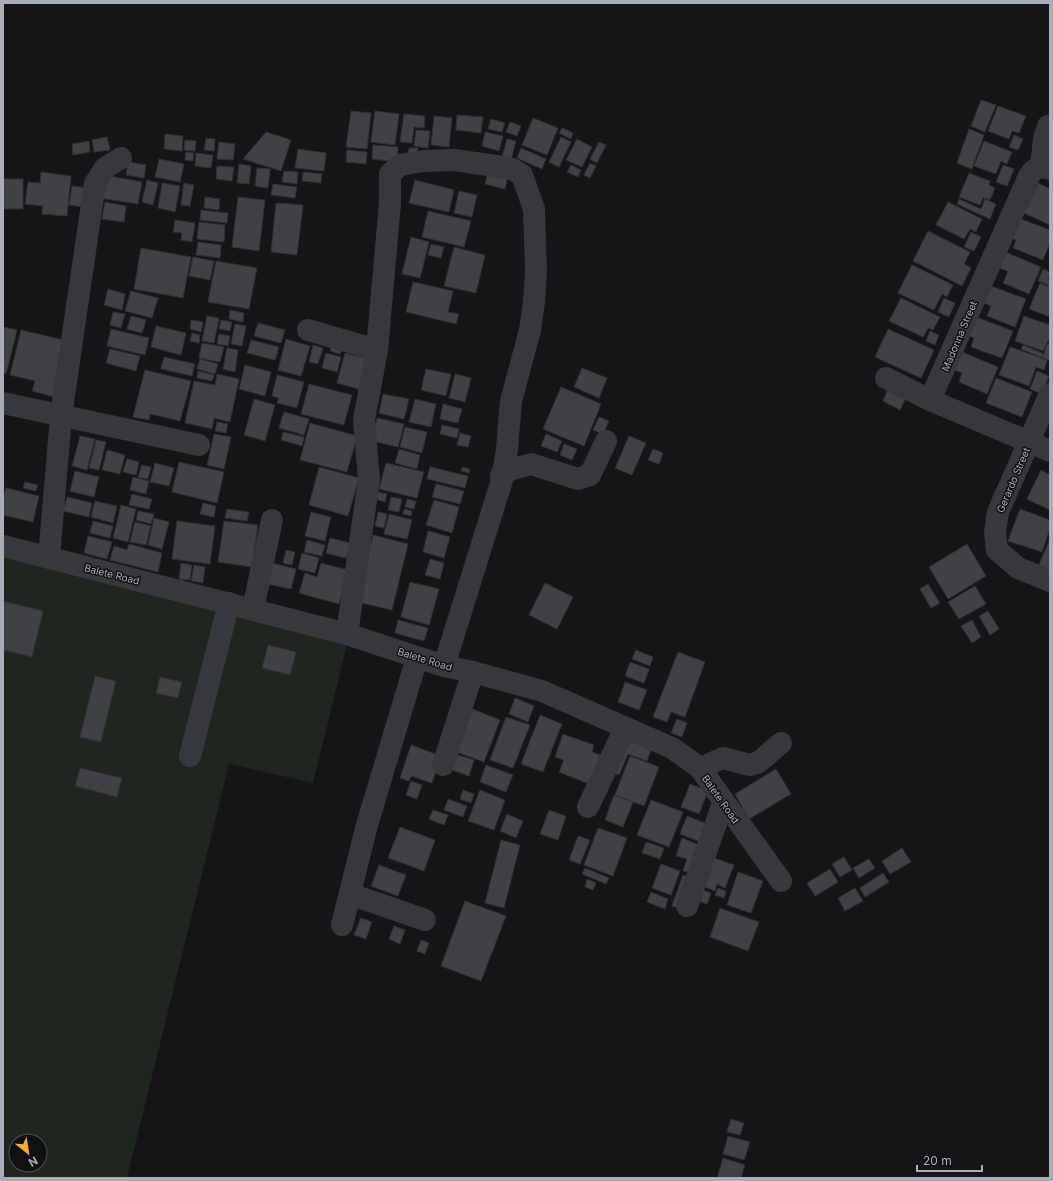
<svg xmlns="http://www.w3.org/2000/svg" width="1053" height="1181" font-family="Inter,sans-serif">
	<rect width="100%" height="100%" fill="#161618"/>
	<path fill="#1e261f" fill-rule="evenodd" d="M3 544 351 628 313 783 229 764 127 1178H3ZM16 1141H40V1165H16Z"/>
	<g fill="#404145" stroke="#303034">
		<polygon points="981,100 996,105 985,132 971,126"/>
		<polygon points="998,106 1026,116 1019,133 1012,131 1009,139 988,131"/>
		<polygon points="351,111 371,113 367,149 346,147"/>
		<polygon points="375,111 399,114 395,145 371,142"/>
		<polygon points="404,114 425,116 424,128 414,127 412,143 400,142"/>
		<polygon points="457,115 483,117 481,133 456,130"/>
		<polygon points="434,116 452,118 449,147 431,145"/>
		<polygon points="533,118 558,128 547,155 522,145"/>
		<polygon points="491,119 505,123 502,132 488,129"/>
		<polygon points="510,122 521,126 517,136 506,132"/>
		<polygon points="562,128 573,133 571,139 559,133"/>
		<polygon points="969,129 984,135 972,169 957,163"/>
		<polygon points="416,130 430,131 428,148 414,146"/>
		<polygon points="266,132 291,140 281,171 243,159"/>
		<polygon points="485,132 503,136 499,151 482,146"/>
		<polygon points="165,134 183,136 182,151 164,149"/>
		<polygon points="1014,135 1023,139 1018,150 1009,147"/>
		<polygon points="107,137 110,150 94,152 92,140"/>
		<polygon points="561,137 571,142 559,167 549,162"/>
		<polygon points="206,138 215,139 214,151 204,150"/>
		<polygon points="507,139 516,141 511,160 502,157"/>
		<polygon points="577,139 592,147 582,167 566,160"/>
		<polygon points="185,140 196,141 195,151 184,150"/>
		<polygon points="89,141 90,152 73,155 72,144"/>
		<polygon points="984,141 1012,152 1007,164 1001,161 996,174 974,166"/>
		<polygon points="219,142 235,144 233,160 217,159"/>
		<polygon points="599,142 606,145 597,163 590,159"/>
		<polygon points="373,145 398,147 397,162 372,159"/>
		<polygon points="409,148 418,148 416,159 408,158"/>
		<polygon points="521,148 546,159 542,169 517,158"/>
		<polygon points="298,149 326,153 324,171 295,168"/>
		<polygon points="347,150 367,152 366,164 346,162"/>
		<polygon points="186,152 194,153 193,161 185,160"/>
		<polygon points="196,153 213,155 211,168 195,166"/>
		<polygon points="159,159 184,164 180,182 155,177"/>
		<polygon points="128,162 146,165 144,178 126,175"/>
		<polygon points="590,163 596,166 590,178 584,175"/>
		<polygon points="239,164 251,166 249,184 237,183"/>
		<polygon points="571,165 581,170 578,177 567,172"/>
		<polygon points="1003,165 1014,169 1007,186 996,182"/>
		<polygon points="217,166 234,167 232,181 216,179"/>
		<polygon points="489,167 509,172 505,189 485,184"/>
		<polygon points="257,168 270,169 268,188 255,186"/>
		<polygon points="284,171 298,172 297,184 282,182"/>
		<polygon points="41,172 71,176 67,216 42,214 43,206 25,204 28,182 40,183"/>
		<polygon points="303,172 322,174 321,183 302,181"/>
		<polygon points="969,173 990,181 989,185 995,188 990,200 983,198 980,205 959,197"/>
		<polygon points="104,175 142,182 138,204 100,198"/>
		<rect x="3" y="179" width="20" height="30"/>
		<polygon points="147,180 158,183 153,205 142,202"/>
		<polygon points="415,180 454,190 449,212 409,203"/>
		<polygon points="162,183 180,186 175,212 158,208"/>
		<polygon points="184,183 194,185 190,206 181,205"/>
		<polygon points="1038,183 1050,189 1050,225 1024,213"/>
		<polygon points="273,184 297,187 295,198 271,195"/>
		<polygon points="72,186 88,188 85,207 69,205"/>
		<polygon points="459,191 477,195 472,217 454,213"/>
		<polygon points="205,197 220,199 219,210 204,208"/>
		<polygon points="238,197 265,200 259,251 232,247"/>
		<polygon points="959,199 981,209 985,199 996,204 990,219 957,204"/>
		<polygon points="105,202 126,206 124,222 102,219"/>
		<polygon points="948,202 982,219 976,232 970,229 964,239 936,225"/>
		<polygon points="276,203 303,205 297,255 271,252"/>
		<polygon points="201,210 228,213 227,223 200,220"/>
		<polygon points="428,211 471,221 464,247 422,237"/>
		<polygon points="1018,218 1050,230 1050,243 1043,260 1013,248 1016,240 1010,237"/>
		<polygon points="175,220 195,223 192,242 181,240 182,233 173,232"/>
		<polygon points="199,222 225,225 224,242 197,239"/>
		<polygon points="928,231 970,252 964,264 971,268 962,286 913,261"/>
		<polygon points="971,232 981,237 974,251 964,247"/>
		<polygon points="411,237 429,242 420,278 402,274"/>
		<polygon points="198,242 221,245 220,258 196,255"/>
		<polygon points="431,244 444,247 441,258 428,255"/>
		<polygon points="454,247 485,255 476,293 444,286"/>
		<polygon points="141,248 191,257 183,298 134,289"/>
		<polygon points="1005,252 1041,267 1029,294 1003,283 1008,271 999,268"/>
		<polygon points="193,257 214,261 210,280 189,276"/>
		<polygon points="216,261 257,268 249,309 208,302"/>
		<polygon points="912,265 953,285 947,297 942,294 934,310 898,293"/>
		<polygon points="1043,269 1050,272 1048,280 1050,281 1050,286 1038,281"/>
		<polygon points="413,282 453,291 448,312 459,314 456,324 406,312"/>
		<polygon points="1040,283 1050,287 1050,317 1029,309"/>
		<polygon points="988,285 1026,299 1015,327 987,316 991,306 982,302"/>
		<polygon points="108,289 125,294 122,310 104,305"/>
		<polygon points="131,291 158,298 152,318 125,311"/>
		<polygon points="901,298 940,317 933,330 928,328 923,337 889,321"/>
		<polygon points="944,298 955,303 949,317 938,312"/>
		<polygon points="230,310 244,313 243,322 229,319"/>
		<polygon points="113,312 125,314 121,328 110,325"/>
		<polygon points="131,316 146,320 142,333 127,329"/>
		<polygon points="207,316 219,318 214,343 202,341"/>
		<polygon points="1024,316 1050,325 1050,341 1048,341 1043,351 1015,341"/>
		<polygon points="976,317 1013,331 1002,358 971,347 974,338 969,336"/>
		<polygon points="191,320 203,322 201,332 190,329"/>
		<polygon points="221,320 232,322 230,331 219,329"/>
		<polygon points="258,323 285,330 281,343 254,336"/>
		<polygon points="235,324 246,326 242,346 231,344"/>
		<polygon points="156,326 186,333 181,355 151,347"/>
		<polygon points="3,327 17,330 6,374 3,373"/>
		<polygon points="111,329 149,338 145,355 107,346"/>
		<polygon points="888,329 934,350 921,378 875,357"/>
		<polygon points="21,330 68,341 54,397 32,391 35,381 10,375"/>
		<polygon points="930,331 939,335 935,345 926,341"/>
		<polygon points="192,333 200,335 199,343 190,341"/>
		<polygon points="219,334 230,336 228,346 217,344"/>
		<polygon points="286,339 310,346 301,376 278,370"/>
		<polygon points="251,340 279,347 275,360 247,353"/>
		<polygon points="333,342 343,345 340,354 330,351"/>
		<polygon points="202,343 224,347 220,362 199,358"/>
		<polygon points="1047,344 1050,345 1050,361 1021,349 1023,345 1044,354"/>
		<polygon points="313,345 323,348 318,364 309,362"/>
		<polygon points="1010,347 1047,360 1044,370 1036,367 1029,386 999,375"/>
		<polygon points="227,348 238,350 235,372 223,369"/>
		<polygon points="110,349 140,356 136,371 106,363"/>
		<polygon points="962,352 998,367 987,394 959,382 962,373 954,370"/>
		<polygon points="326,353 341,357 337,372 322,368"/>
		<polygon points="345,353 373,360 365,391 337,383"/>
		<polygon points="164,357 195,364 192,376 161,369"/>
		<polygon points="200,359 218,364 215,374 197,369"/>
		<polygon points="245,365 271,372 265,396 239,389"/>
		<polygon points="582,368 607,378 599,398 574,387"/>
		<polygon points="426,369 451,374 446,396 421,390"/>
		<polygon points="145,370 191,381 180,421 150,414 149,420 133,417"/>
		<polygon points="198,371 214,375 212,381 197,378"/>
		<polygon points="1037,371 1049,376 1042,394 1030,389"/>
		<polygon points="217,374 239,379 230,422 214,418 212,429 185,423 194,381 215,385"/>
		<polygon points="455,374 471,378 465,402 449,398"/>
		<polygon points="277,375 304,382 297,408 277,403 279,398 272,396"/>
		<polygon points="996,378 1032,392 1022,417 986,403"/>
		<polygon points="309,384 352,395 344,425 301,414"/>
		<polygon points="561,387 601,404 584,446 543,429"/>
		<polygon points="888,389 906,398 900,410 883,401"/>
		<polygon points="383,394 409,399 404,419 379,413"/>
		<polygon points="254,399 275,405 265,441 244,435"/>
		<polygon points="415,399 436,404 431,427 409,422"/>
		<polygon points="443,404 462,409 458,423 440,419"/>
		<polygon points="284,412 309,419 304,435 279,428"/>
		<polygon points="599,417 609,421 603,434 593,430"/>
		<polygon points="377,418 404,424 398,447 372,441"/>
		<polygon points="217,422 228,424 226,433 215,431"/>
		<polygon points="310,423 357,436 347,472 300,460"/>
		<polygon points="442,425 459,429 457,438 440,434"/>
		<polygon points="405,427 427,432 422,453 400,447"/>
		<polygon points="283,432 304,437 302,446 281,440"/>
		<polygon points="460,433 471,436 468,447 457,445"/>
		<polygon points="214,434 231,437 224,469 207,465"/>
		<polygon points="546,434 562,441 557,452 541,446"/>
		<polygon points="80,436 95,439 87,470 72,466"/>
		<polygon points="629,436 646,443 632,475 615,468"/>
		<polygon points="96,440 106,442 99,470 89,468"/>
		<polygon points="564,444 577,449 572,460 560,455"/>
		<polygon points="399,449 420,455 417,469 395,463"/>
		<polygon points="653,449 663,453 659,464 648,460"/>
		<polygon points="107,450 125,455 120,474 102,470"/>
		<polygon points="127,459 139,462 136,475 123,472"/>
		<polygon points="179,462 224,472 217,503 172,492"/>
		<polygon points="155,463 174,468 169,486 150,482"/>
		<polygon points="386,463 424,472 417,498 379,489"/>
		<polygon points="142,465 151,467 148,479 138,477"/>
		<polygon points="319,467 359,478 348,516 309,505"/>
		<polygon points="430,467 468,476 465,488 427,479"/>
		<polygon points="462,467 470,469 469,473 461,471"/>
		<polygon points="1041,470 1050,475 1050,510 1027,499"/>
		<polygon points="75,471 99,477 94,497 70,491"/>
		<polygon points="133,477 149,481 146,494 130,490"/>
		<polygon points="25,482 38,485 36,491 23,488"/>
		<polygon points="436,484 464,491 460,504 432,497"/>
		<polygon points="6,488 39,496 33,522 3,515 3,498"/>
		<polygon points="377,492 387,494 385,502 375,499"/>
		<polygon points="132,494 152,499 149,509 129,505"/>
		<polygon points="67,497 92,503 89,517 63,511"/>
		<polygon points="391,497 402,499 399,512 388,510"/>
		<polygon points="407,499 416,501 414,509 405,507"/>
		<polygon points="434,500 459,507 452,533 426,525"/>
		<polygon points="95,501 117,506 113,523 91,517"/>
		<polygon points="203,503 216,506 214,517 200,514"/>
		<polygon points="121,505 136,509 128,542 113,538"/>
		<polygon points="227,509 249,512 247,521 225,518"/>
		<polygon points="404,509 412,511 411,516 403,514"/>
		<polygon points="1020,509 1050,520 1050,528 1042,552 1008,541"/>
		<polygon points="138,511 154,514 151,524 136,520"/>
		<polygon points="311,512 331,517 325,541 305,536"/>
		<polygon points="378,512 387,514 384,528 375,526"/>
		<polygon points="389,514 412,520 407,539 384,534"/>
		<polygon points="154,518 169,522 162,549 148,545"/>
		<polygon points="93,521 113,526 110,538 90,533"/>
		<polygon points="177,521 215,526 210,564 172,559"/>
		<polygon points="224,521 258,525 252,567 218,562"/>
		<polygon points="135,522 151,526 146,545 130,542"/>
		<polygon points="428,531 450,537 444,558 423,552"/>
		<polygon points="373,535 408,544 392,610 357,602"/>
		<polygon points="88,536 112,542 107,559 84,553"/>
		<polygon points="330,538 350,543 346,558 326,553"/>
		<polygon points="1050,539 1050,572 1038,567"/>
		<polygon points="307,540 325,545 322,556 304,552"/>
		<polygon points="129,544 162,553 158,572 110,560 114,546 127,550"/>
		<polygon points="967,544 986,576 948,599 929,567"/>
		<polygon points="286,550 295,552 292,565 283,563"/>
		<polygon points="302,553 319,558 315,573 298,569"/>
		<polygon points="430,559 444,563 440,579 425,575"/>
		<polygon points="181,563 192,565 190,580 179,579"/>
		<polygon points="272,563 296,569 291,589 267,584"/>
		<polygon points="321,563 348,570 339,604 299,593 305,573 317,577"/>
		<polygon points="194,565 205,567 203,583 191,581"/>
		<polygon points="410,582 439,589 429,625 401,617"/>
		<polygon points="545,583 573,597 557,629 529,615"/>
		<polygon points="928,584 940,603 931,608 920,589"/>
		<polygon points="975,586 986,604 959,619 948,602"/>
		<polygon points="3,601 43,611 32,657 3,650"/>
		<polygon points="988,611 999,629 990,635 979,616"/>
		<polygon points="398,620 428,628 424,641 395,633"/>
		<polygon points="972,620 981,637 972,643 961,626"/>
		<polygon points="268,645 296,652 290,675 262,668"/>
		<polygon points="636,650 653,657 650,666 632,659"/>
		<polygon points="678,652 705,662 685,717 671,712 667,722 653,717"/>
		<polygon points="630,662 649,669 644,683 625,676"/>
		<polygon points="95,676 116,681 101,742 80,737"/>
		<polygon points="160,677 182,682 178,698 156,693"/>
		<polygon points="625,682 647,690 639,710 618,702"/>
		<polygon points="515,698 534,706 528,722 509,714"/>
		<polygon points="470,708 500,720 484,762 454,751"/>
		<polygon points="540,715 562,724 543,772 521,764"/>
		<polygon points="506,717 530,725 513,768 490,760"/>
		<polygon points="677,719 687,723 682,737 671,733"/>
		<polygon points="563,734 594,745 592,752 600,755 589,784 559,772 564,760 555,757"/>
		<polygon points="626,738 652,747 647,761 628,754 619,775 613,773"/>
		<polygon points="411,745 441,756 432,783 411,776 409,781 400,778"/>
		<polygon points="455,754 474,760 469,776 449,769"/>
		<polygon points="630,756 659,767 644,806 615,795"/>
		<polygon points="486,765 513,775 506,792 480,782"/>
		<polygon points="80,768 122,778 117,797 75,786"/>
		<polygon points="776,769 791,794 749,819 735,794"/>
		<polygon points="411,781 422,785 417,799 406,795"/>
		<polygon points="690,784 708,791 699,814 681,807"/>
		<polygon points="463,790 474,794 471,803 460,799"/>
		<polygon points="480,790 505,800 494,830 468,821"/>
		<polygon points="614,795 633,802 623,827 605,820"/>
		<polygon points="448,799 467,806 463,817 444,810"/>
		<polygon points="651,800 683,812 669,847 637,835"/>
		<polygon points="433,810 448,815 444,825 429,819"/>
		<polygon points="549,810 566,816 558,840 540,834"/>
		<polygon points="507,814 523,821 516,838 500,831"/>
		<polygon points="687,816 710,825 703,843 680,834"/>
		<polygon points="400,827 435,840 424,871 388,858"/>
		<polygon points="598,828 627,838 613,876 584,865"/>
		<polygon points="578,836 590,840 580,864 569,860"/>
		<polygon points="682,838 701,846 691,873 683,871 687,859 676,856"/>
		<polygon points="501,840 520,845 504,908 485,903"/>
		<polygon points="646,842 664,848 660,859 642,853"/>
		<polygon points="902,848 911,862 890,874 882,861"/>
		<polygon points="711,857 734,865 725,888 717,884 715,891 700,885"/>
		<polygon points="844,857 852,870 840,877 832,864"/>
		<polygon points="869,859 875,868 859,878 853,868"/>
		<polygon points="661,864 680,871 671,895 652,888"/>
		<polygon points="379,865 406,875 398,896 371,886"/>
		<polygon points="585,868 609,878 606,884 582,874"/>
		<polygon points="830,869 838,882 815,896 807,883"/>
		<polygon points="738,872 763,881 751,913 727,905"/>
		<polygon points="883,873 889,882 865,897 860,888"/>
		<polygon points="683,875 692,879 681,909 672,906"/>
		<polygon points="587,879 596,883 593,890 585,887"/>
		<polygon points="718,888 726,891 724,898 715,895"/>
		<polygon points="855,888 863,901 845,911 838,898"/>
		<polygon points="699,889 711,893 707,904 695,900"/>
		<polygon points="651,892 668,899 665,909 647,902"/>
		<polygon points="465,901 506,916 481,981 441,966"/>
		<polygon points="720,908 759,922 748,951 710,937"/>
		<polygon points="361,918 372,922 366,939 354,935"/>
		<polygon points="394,926 405,930 400,944 389,939"/>
		<polygon points="421,940 429,943 425,954 417,951"/>
		<polygon points="731,1119 744,1123 740,1135 727,1132"/>
		<polygon points="728,1136 750,1142 744,1160 723,1154"/>
		<polygon points="723,1158 745,1165 741,1178 717,1178"/>
	</g>
	<g fill="none" stroke-linecap="round" stroke-linejoin="round">
		<g stroke="#37383d" stroke-width="22">
			<polyline points="1041,167 1044,139 1048,126"/>
			<path d="M1050 169C1040 166 1035 167 1029 176L930 400 1050 451"/>
			<polyline points="308,330 377,350"/>
			<polyline points="886,378 930,400"/>
			<polyline points="1050,394 998,512 995,533 997,550 1018,568 1050,581"/>
			<polyline points="3,403 199,445"/>
			<polyline points="501,475 513,469 531,464 578,479 590,475 606,441"/>
			<polyline points="3,546 347,634 444,666 473,672 542,691 672,748 700,768 781,881"/>
			<polyline points="49,558 61,416 95,183 105,168 121,158"/>
			<polyline points="253,609 272,520"/>
			<polyline points="347,634 369,479 364,420 377,350 390,203 390,174 400,165 423,161 454,160 503,167 512,169 522,175 534,209 536,271 534,302 530,330 511,401 507,449 502,480 444,666"/>
			<polyline points="190,756 229,603"/>
			<polyline points="443,765 473,672"/>
			<polyline points="700,768 723,758 750,765 759,762 781,743"/>
			<polyline points="588,807 625,728"/>
			<polyline points="350,894 425,920"/>
			<polyline points="687,906 723,803"/>
			<polyline points="342,925 367,825 417,658"/>
		</g>
	</g>
	<g text-anchor="middle" stroke-width="3" stroke-linejoin="round" paint-order="stroke">
		<g font-size="10" fill="#a8adb8" stroke="#111113">
			<text transform="translate(959 336) rotate(-67)" y="4">Madonna Street</text>
			<text transform="translate(1013 480) rotate(-67)" y="4">Gerardo Street</text>
			<text transform="translate(112 574) rotate(14)" y="4">Balete Road</text>
			<text transform="translate(425 659) rotate(17)" y="4">Balete Road</text>
			<text transform="translate(721 799) rotate(55)" y="4">Balete Road</text>
		</g>
	</g>
	<rect width="1053" height="1181" fill="none" stroke="#a8adb8" stroke-width="8"/>
	<g transform="translate(28 1153) rotate(150)"><circle r="19" fill="#111113" stroke="#4d4f55"/>
	<path d="M0-3L7 15L0 10L-7 15Z" fill="#f2b134"/>
	<text y="-6" font-size="11" font-weight="bold" text-anchor="middle" fill="#a8adb8">N</text>
	</g>
	<path d="M917 1165v6h65v-6" fill="none" stroke="#a8adb8" stroke-width="2"/>
	<text x="923" y="1165" font-size="12" fill="#a8adb8" stroke="#111113" stroke-width="3" paint-order="stroke">20 m</text>
</svg>
